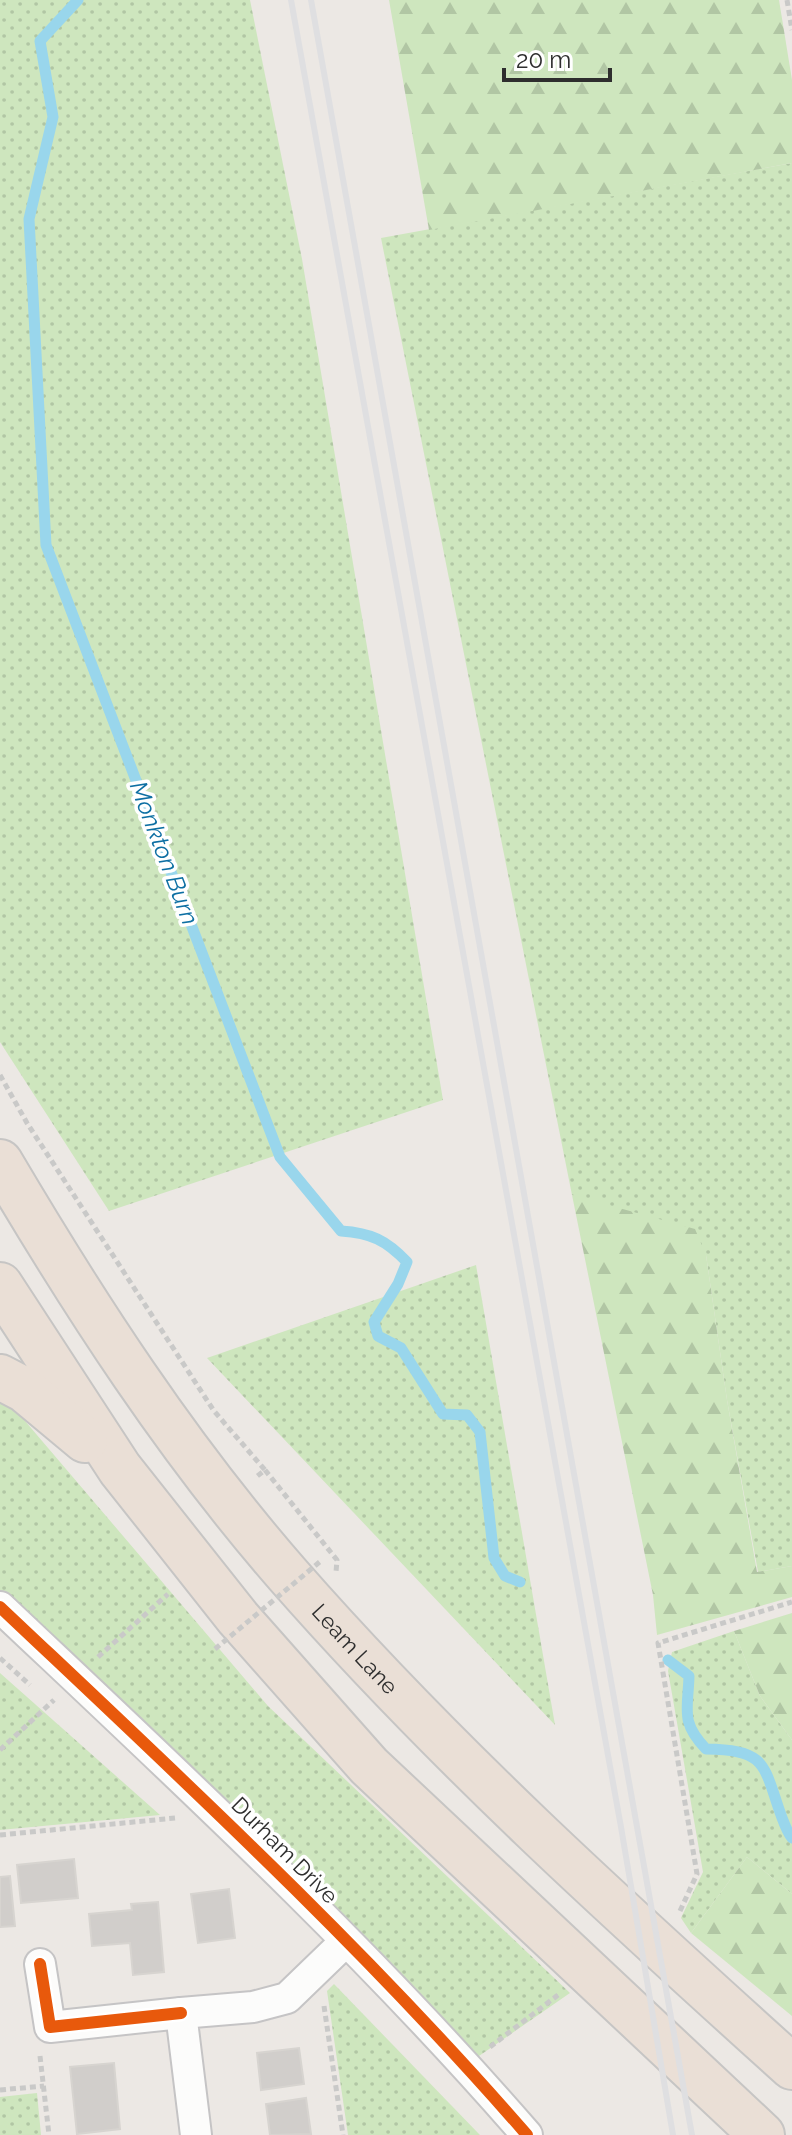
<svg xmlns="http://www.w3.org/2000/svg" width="792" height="2135" font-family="Raleway,sans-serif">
	<defs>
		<pattern id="grass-dots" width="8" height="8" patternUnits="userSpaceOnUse" patternTransform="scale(2)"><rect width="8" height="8" fill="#cee6be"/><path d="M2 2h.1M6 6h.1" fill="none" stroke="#b1c6a4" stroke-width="1.8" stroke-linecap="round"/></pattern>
		<pattern id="forest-firs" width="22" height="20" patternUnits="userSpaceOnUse" patternTransform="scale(2)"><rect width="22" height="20" fill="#cee6be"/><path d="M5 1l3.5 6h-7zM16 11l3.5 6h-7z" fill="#b1c6a4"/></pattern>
	</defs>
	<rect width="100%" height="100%" fill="#ece8e4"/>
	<g fill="url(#grass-dots)">
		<polygon points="0,0 250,0 302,259 443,1100 109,1211 0,1042"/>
		<polygon points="792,163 792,1566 758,1572 727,1400 706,1255 572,1195 381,238"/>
		<polygon points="476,1265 555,1725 207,1358"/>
		<polygon points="0,1398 8,1401 268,1706 570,1993 466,2065 0,1607"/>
		<polygon points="734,1631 760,1696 792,1740 792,1894 747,1857 691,1933 681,1918 703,1872 668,1671 672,1652"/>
		<polygon points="0,1673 160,1815 0,1830"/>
		<polygon points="334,1984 480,2135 348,2135 327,1991"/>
		<polygon points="37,2093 41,2135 0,2135 0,2097"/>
	</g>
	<g fill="url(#forest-firs)">
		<polygon points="389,0 779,0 792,80 792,163 429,230"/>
		<polygon points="572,1195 695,1229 706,1255 727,1400 757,1572 792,1566 792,1597 657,1635 653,1595"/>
		<polygon points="792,1613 792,1740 760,1696 734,1631"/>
		<polygon points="747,1857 792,1894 792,2016 691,1933"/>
	</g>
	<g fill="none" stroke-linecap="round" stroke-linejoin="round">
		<g stroke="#99d6ec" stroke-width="11">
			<path d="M78 0 40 41 53 117 29 219 46 545 280 1157 341 1231C371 1233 386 1240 407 1262L398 1284 374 1322 378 1336 401 1348 443 1414 467 1415 480 1432 494 1558 505 1576 520 1582"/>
			<path d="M668 1660 689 1676C688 1710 680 1722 706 1749 767 1750 763 1764 781 1815 784 1823 787 1832 792 1838"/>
		</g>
	</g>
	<g fill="#d1cecb" stroke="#d7d4d0" stroke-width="2">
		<polygon points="74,1859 78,1898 21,1903 17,1865"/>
		<polygon points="10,1876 15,1926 0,1927 0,1877"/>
		<polygon points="229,1889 235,1938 198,1943 191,1894"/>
		<polygon points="158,1902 164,1972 133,1975 130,1943 92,1946 89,1914 132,1910 131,1904"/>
		<polygon points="299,2048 304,2084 261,2090 257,2053"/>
		<polygon points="114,2063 120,2129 77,2134 70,2067"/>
		<polygon points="306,2098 311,2134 270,2135 266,2104"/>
	</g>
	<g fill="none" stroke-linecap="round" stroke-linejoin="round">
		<defs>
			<g id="street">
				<path d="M0 1607C181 1778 364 1947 527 2135"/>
				<polyline points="40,1964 50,2027 181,2013"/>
				<polyline points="196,2135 181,2013 253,2007 287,1998 346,1941"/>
			</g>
			<g id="highway">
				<path id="s1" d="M0 1162C85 1306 177 1448 288 1575 443 1752 617 1909 792 2067"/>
				<polyline points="0,1285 120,1469 238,1618 369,1766 762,2135"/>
				<polyline points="0,1377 25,1390 85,1440"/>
			</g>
		</defs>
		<use href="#street" stroke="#c5c4c5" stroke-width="34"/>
		<use href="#highway" stroke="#c6c5c4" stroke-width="48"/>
		<g stroke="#c9c9c8" stroke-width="5" stroke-dasharray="6 4" stroke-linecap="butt">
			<polyline points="787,0 792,30"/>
			<polyline points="0,1075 27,1123 214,1411 265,1470 256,1477"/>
			<polyline points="265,1470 337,1560 336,1572"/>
			<polyline points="98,1657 168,1594"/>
			<polyline points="0,1658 30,1685"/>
			<polyline points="0,1750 54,1700"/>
			<polyline points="0,1835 175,1818"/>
			<polyline points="680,1911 697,1874 658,1643 792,1602"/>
			<polyline points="324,2006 343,2135"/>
			<polyline points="490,2047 558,1995"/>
			<polyline points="40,2056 49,2135"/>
			<polyline points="0,2090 44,2086"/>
		</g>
		<use href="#street" stroke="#fcfcfb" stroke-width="30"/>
		<use href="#highway" stroke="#eadfd6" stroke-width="44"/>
		<g stroke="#dfdfe1" stroke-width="6">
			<polyline points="291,0 621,1827 673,2135"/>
			<polyline points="311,0 692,2135"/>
		</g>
		<polyline stroke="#c9c9c8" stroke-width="5" stroke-dasharray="6 4" stroke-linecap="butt" points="215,1649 322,1560"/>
		<defs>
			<g id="cycleway">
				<path d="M0 1607C181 1778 364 1947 527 2135"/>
				<polyline points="40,1964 50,2027 181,2013"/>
			</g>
		</defs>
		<use href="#cycleway" stroke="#fff" stroke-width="17"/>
		<use href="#cycleway" stroke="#e8590c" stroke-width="12"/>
	</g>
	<g text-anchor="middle" stroke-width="7" stroke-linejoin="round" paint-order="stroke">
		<g font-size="22" fill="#2e2e2e" stroke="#fff">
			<text dy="8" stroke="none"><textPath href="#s1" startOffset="604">Leam Lane</textPath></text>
			<text transform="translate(285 1850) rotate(45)" y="8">Durham Drive</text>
		</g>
		<g font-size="24" font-style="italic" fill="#0d6fa3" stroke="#fff">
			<text transform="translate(164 853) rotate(69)" y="8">Monkton Burn</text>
		</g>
	</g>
	<path d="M504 68v12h106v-12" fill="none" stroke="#2e2e2e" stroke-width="4"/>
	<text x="516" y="68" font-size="24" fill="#2e2e2e" stroke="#ffffff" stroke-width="6" paint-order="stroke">20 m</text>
</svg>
